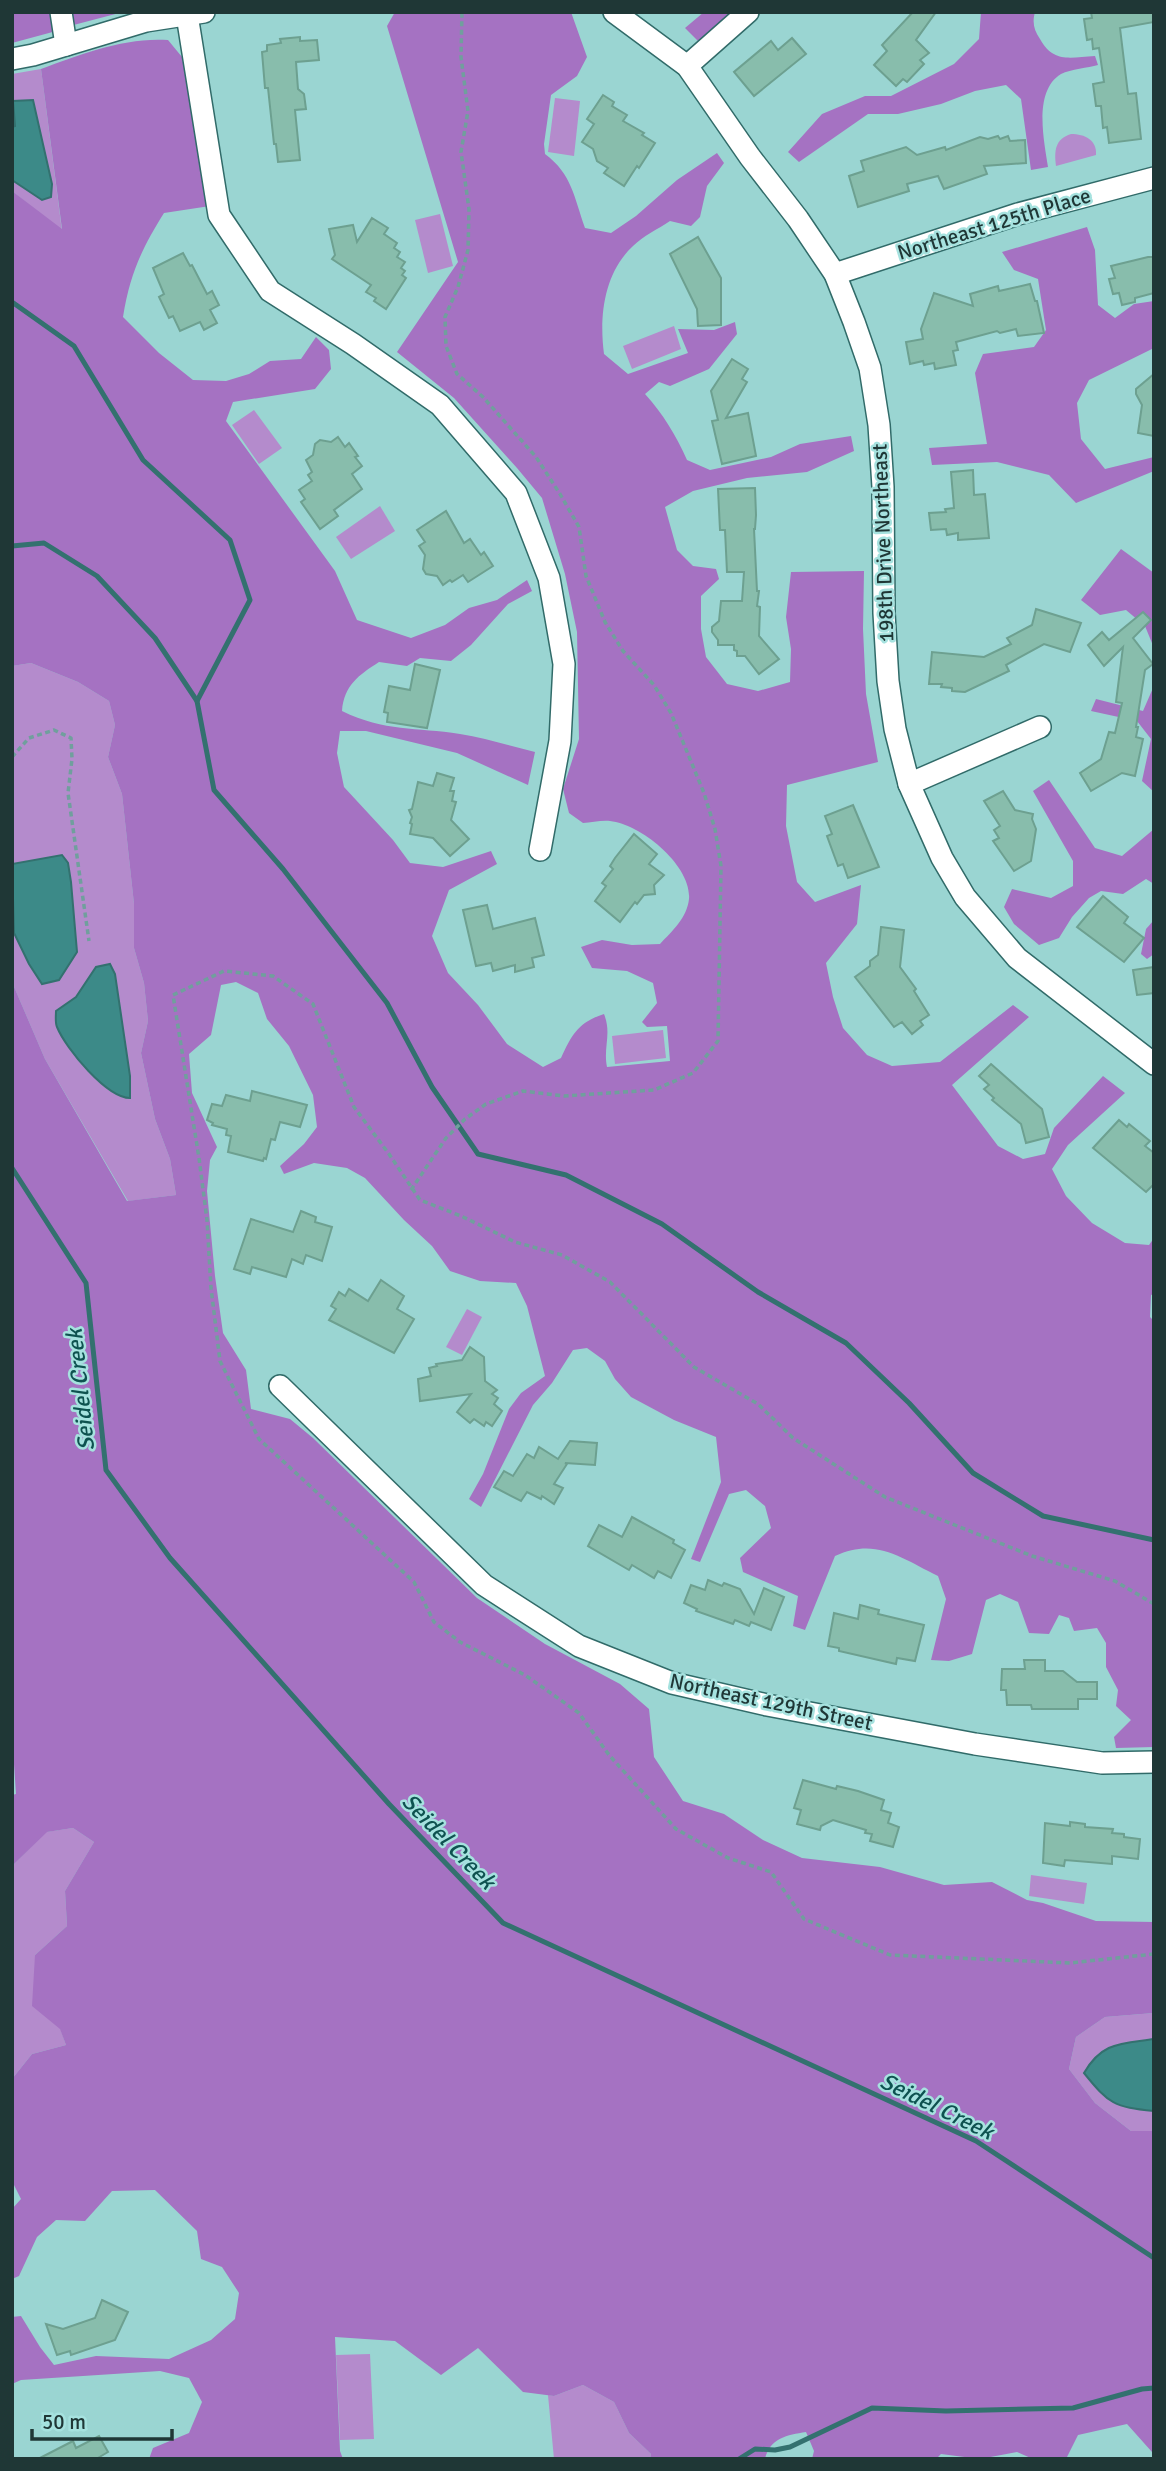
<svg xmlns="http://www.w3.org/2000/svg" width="1166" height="2471" font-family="Signika,sans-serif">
	<rect width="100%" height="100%" fill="#9ad5d2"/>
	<g fill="#b48bcc">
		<polygon points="41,69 62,231 12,191 12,74"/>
		<polygon points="555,98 580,101 574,156 548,152"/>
		<path d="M1071 134C1085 134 1097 140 1096 155L1056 166C1054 151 1055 139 1071 134Z"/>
		<polygon points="440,214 453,266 428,273 415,220"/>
		<polygon points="674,326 681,349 632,369 623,346"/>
		<polygon points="254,410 282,448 259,464 232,425"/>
		<polygon points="380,506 395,531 351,559 336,537"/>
		<polygon points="31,663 78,682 109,701 115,725 108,757 122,794 134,904 134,948 144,983 148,1021 141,1053 155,1119 170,1159 176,1195 128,1201 45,1059 12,982 12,666"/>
		<polygon points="663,1030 666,1058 615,1064 612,1036"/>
		<polygon points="467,1309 482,1317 462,1355 446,1347"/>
		<path d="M73 1828 94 1842 65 1891 67 1926 35 1955 66 2045 32 2054 12 2079V1930C16 1920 12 1880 12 1866L46 1832Z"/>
		<polygon points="1031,1875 1087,1883 1084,1904 1029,1896"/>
		<polygon points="1154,2013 1154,2131 1131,2131 1095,2103 1069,2069 1076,2037 1105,2017"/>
		<polygon points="370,2354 374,2439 340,2440 336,2355"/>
		<polygon points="583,2385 614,2402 629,2433 651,2454 650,2459 554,2459 548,2395 554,2396"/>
	</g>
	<g fill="#a572c2">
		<polygon points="12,12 57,12 60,30 12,43"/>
		<polygon points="64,12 123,12 66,27"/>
		<path d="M395 12H571L587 57 577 76 551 95 544 144 545 154C572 174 574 197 585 228L611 233 636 216 677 180 717 153 724 163 707 186 700 217 691 226 670 221C658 229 643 236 633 246 604 273 599 316 604 354L628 374 688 353 678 329 714 330 735 322 737 334 709 369 670 386 659 382 645 394C663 414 676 435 687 460L710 470 771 457 800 444 851 436 854 451 807 472 747 478 693 491 665 507 677 550 693 566 716 569 719 579 701 596V629L706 657 727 684 758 691 790 682 791 649 786 617 791 572 864 571 863 629 866 694 878 762 787 785 786 826 797 882 815 902 861 885 857 924 826 963 833 997 843 1028 867 1055 892 1066 940 1062 1013 1005 1029 1017 952 1085 998 1146 1023 1159 1045 1154 1054 1128 1103 1076 1125 1093 1068 1145 1052 1169 1066 1196 1092 1223 1125 1243 1149 1245 1154 1238V1294L1151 1295 1150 1317 1154 1321V1747L1116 1748 1114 1737 1131 1720 1116 1706 1118 1690 1106 1667V1643L1097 1628 1074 1631 1069 1618 1059 1615 1049 1634 1029 1633 1018 1602 1000 1594 986 1600 972 1654 949 1661 931 1660 946 1599 938 1576C901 1558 876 1537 835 1556L805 1630 793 1626 798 1596 743 1572 740 1558 771 1528 765 1506 746 1490 729 1494 700 1562 691 1559 721 1482 716 1437 674 1420 631 1397 615 1379 605 1361 587 1348 573 1350 552 1383 533 1405 481 1507 469 1499 483 1474 509 1409 521 1393 545 1376 527 1306 516 1283 480 1281 450 1271 432 1246 404 1220 365 1178 347 1168 314 1163 284 1174 280 1166 304 1144 317 1127 313 1095 289 1046 267 1019 258 993 236 982 221 985 211 1035 189 1054 192 1093 217 1147 210 1160 207 1191 215 1276 223 1333 246 1370 251 1409 290 1419 313 1438 477 1598 545 1644 620 1684 649 1709 654 1757 683 1801 724 1814 763 1840 802 1858 880 1867 944 1885 992 1882 1027 1900 1043 1903 1096 1921 1154 1922V2013L1105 2017 1076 2037 1069 2069 1095 2103 1131 2131H1154V2459L1152 2452 1127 2424 1078 2435 1066 2459H1033L1017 2452 980 2459 941 2454 936 2459H812L814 2451 806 2432C787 2435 770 2438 765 2459H650L651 2454 629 2433 614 2402 583 2385 554 2396 523 2392 478 2348 441 2375 395 2341 335 2337 340 2451 343 2459H149L153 2448 189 2433 202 2402 189 2378 160 2371 21 2380 12 2384V2317L21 2316 40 2347 54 2365 96 2356 169 2359 211 2340 235 2319 239 2293 222 2267 201 2259 197 2231 155 2190 112 2191 85 2221 56 2220 37 2237 19 2276 12 2279V2209L21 2199 12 2181V2079L32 2054 66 2045 60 2029 32 2006 35 1955 67 1926 65 1891 94 1842 73 1828 47 1832 12 1866V1795L16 1794 12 1734V982L45 1059 127 1201 176 1195 170 1159 155 1119 141 1053 148 1021 144 983 134 948V904L122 794 108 757 115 725 109 701 78 682 31 663 12 666V191L62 229 41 69C81 54 125 37 168 40L182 57 210 206 164 213C141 250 130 274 123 317L159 353 193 380 226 381 249 374 270 361 301 359 316 337 329 350 331 369 315 389 233 402 226 421 335 571 357 620 411 638 445 625 469 608 497 600 527 580 532 591 508 604 471 645 451 661 420 658 407 666 379 662C359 675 344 685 342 711 385 732 416 727 460 734 485 738 510 746 535 752L528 785 457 753 366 731H340L337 753 344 787 393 840 410 863 443 867 491 851 497 864 449 890 432 936 448 973 478 1005 507 1044 543 1067 561 1058C572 1034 579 1022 604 1014 612 1034 603 1047 607 1067L670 1061 667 1026 647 1027 642 1022 657 1003 653 983 627 971 592 968 581 947 602 940 632 945 660 944C672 931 687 918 689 899 692 866 641 824 610 821 601 820 591 823 583 823L569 813 563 789 579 739 577 632 565 574 542 498 517 468 454 398 397 352 458 262 387 26Z"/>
		<polygon points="704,12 732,12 700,43 685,28"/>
		<path d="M981 12H1035C1032 23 1034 30 1040 39 1054 64 1071 57 1095 56L1098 65C1088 68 1071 69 1061 74 1033 91 1044 141 1048 167L1031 170 1021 99 1006 85 975 91 941 104 898 114H868L799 162 788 152 822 114 865 96H891L954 64 979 39Z"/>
		<polygon points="1087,227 1095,250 1098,305 1115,318 1134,304 1154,301 1154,348 1089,380 1077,403 1081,439 1105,469 1154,457 1154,471 1076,503 1049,475 997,462 932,465 929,448 987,444 975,373 983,354 1034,347 1046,330 1038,279 1014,270 1002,252"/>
		<polygon points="1121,549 1154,573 1154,648 1145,626 1126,610 1100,615 1081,600"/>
		<polygon points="1154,680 1154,792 1142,781 1151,739 1137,721 1091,711 1096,699 1143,711 1153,688"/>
		<polygon points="1049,780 1095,848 1122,856 1154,829 1154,884 1146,879 1123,894 1101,891 1089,898 1072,917 1059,938 1039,945 1014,924 1004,907 1012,889 1051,898 1073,886 1073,861 1033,791"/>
		<polygon points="1154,920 1154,954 1147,959 1141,954 1146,929"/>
	</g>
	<g fill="#3c8a88" stroke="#33716f" stroke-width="2">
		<polygon points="33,100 52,184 51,197 42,200 12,180 12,127 15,126 13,101"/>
		<polygon points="62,855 68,863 71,882 77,952 59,980 42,984 29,964 14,933 12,864"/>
		<path d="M110 964 115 974 130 1076V1098C107 1098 66 1049 57 1027 55 1023 56 1016 56 1011L76 997 96 967Z"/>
		<path d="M1154 2039V2111C1114 2107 1109 2104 1084 2073 1102 2042 1120 2044 1154 2039Z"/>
	</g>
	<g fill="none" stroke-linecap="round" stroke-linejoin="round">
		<g stroke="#33716f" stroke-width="5">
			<polyline points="12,302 74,346 143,460 230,540 250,600 197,701 214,790 283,869 387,1003 432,1087 478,1154 566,1175 662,1224 758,1292 846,1343 909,1403 973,1473 1043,1516 1154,1540"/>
			<polyline points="12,546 44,543 97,576 155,638 197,701"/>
			<polyline points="12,1168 86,1283 106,1470 170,1558 389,1804 503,1923 976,2141 1154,2258"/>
			<polyline points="739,2459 755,2449 775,2450 790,2447 872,2408 946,2411 1073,2408 1142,2389 1154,2388"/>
		</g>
	</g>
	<g fill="#88bdac" stroke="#6da090" stroke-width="2">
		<polygon points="913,12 936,12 916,40 929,53 920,60 924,64 907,82 903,79 896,86 874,65 887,51 882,45"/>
		<polygon points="1091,12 1154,12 1154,22 1120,28 1128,94 1136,93 1141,139 1109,143 1107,127 1103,128 1101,106 1096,106 1093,84 1104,82 1099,48 1093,49 1092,39 1087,40 1084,19 1092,18"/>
		<polygon points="300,37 300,41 317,40 319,60 296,62 298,89 304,94 306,109 295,110 300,160 278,162 276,144 274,144 268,88 265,88 262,52 267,51 267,45 281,43 280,39"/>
		<polygon points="792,38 806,54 754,96 734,72 771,41 778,50"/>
		<polygon points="603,95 614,102 612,106 627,115 623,121 644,133 642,135 655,143 639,168 637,166 624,186 604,173 608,168 597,161 593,149 582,142 594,124 587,119"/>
		<polygon points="998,136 1000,139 1008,136 1010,141 1025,140 1026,163 984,166 987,174 944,189 938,176 907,184 909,191 858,207 849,176 864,171 861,161 906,147 917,155 945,147 946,150 980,137 988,139"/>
		<polygon points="372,218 388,228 384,234 397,243 394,248 400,252 397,257 405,262 401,268 405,271 402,275 406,278 386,309 374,301 376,298 366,292 371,285 332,259 335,255 329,229 353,225 357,242"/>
		<polygon points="698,237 721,278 721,325 698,326 697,309 670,254"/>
		<polygon points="183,253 190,266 192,265 207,294 212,291 219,305 210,310 217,323 204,330 200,322 180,331 173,316 169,318 159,297 164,294 153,268"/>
		<polygon points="1148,257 1154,257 1154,293 1135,298 1135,302 1122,305 1119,293 1113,294 1109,279 1115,278 1111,266"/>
		<polygon points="1030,284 1035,301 1037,301 1044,333 1018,336 1016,329 1000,333 997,331 956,342 958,350 953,351 956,365 935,369 934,363 924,365 923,361 910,364 906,342 923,339 921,329 934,293 973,306 970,294 998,286 999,291"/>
		<polygon points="732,359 748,369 742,379 747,382 726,418 748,413 756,456 722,464 712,421 718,420 711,391"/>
		<polygon points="1154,374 1154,436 1138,433 1142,405 1136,394 1136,389"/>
		<polygon points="338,437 345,447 349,443 358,456 355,457 362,466 352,474 362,489 334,510 338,516 320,529 301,502 305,499 299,490 312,481 308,475 312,472 306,460 313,455 315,444 320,440 331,442"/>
		<polygon points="973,470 974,495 985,494 989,538 958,540 958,533 947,535 946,529 931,530 929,513 946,512 945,509 954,508 951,472"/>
		<polygon points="755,488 756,515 755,529 754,529 757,591 759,591 757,606 760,607 759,636 779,659 759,674 745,656 737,656 737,651 734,650 734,645 718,645 718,640 712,632 712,627 719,621 721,601 742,601 744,572 727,572 725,530 720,530 718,489"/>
		<polygon points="446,511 464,543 470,539 481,555 484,552 493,566 468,582 463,575 452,582 450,580 443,585 437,576 426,574 423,569 425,555 419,546 425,542 417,530"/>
		<polygon points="1036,609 1081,623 1070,652 1044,644 1006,665 1009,671 965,692 952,691 952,688 941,687 942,684 929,684 932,652 984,657 1011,644 1007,638 1032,625"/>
		<polygon points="1143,612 1151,620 1133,638 1153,664 1145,670 1136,727 1138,727 1136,737 1143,739 1135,776 1122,773 1091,791 1080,773 1101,759 1109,732 1115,733 1122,703 1116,702 1123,647 1104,666 1088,645 1102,632 1109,640"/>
		<polygon points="415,664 440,670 427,728 387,722 388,713 384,712 389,686 410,690"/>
		<polygon points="437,773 454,778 450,791 454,791 452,801 456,802 451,820 469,839 450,856 433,838 410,834 412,824 410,823 412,817 409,810 412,809 418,782 433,786"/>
		<polygon points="1003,791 1015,810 1033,814 1032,819 1036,829 1031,861 1014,871 993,841 999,838 994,830 1000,826 984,801"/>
		<polygon points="853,805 879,867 848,878 843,864 838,866 827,836 832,834 825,816"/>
		<polygon points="634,834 657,854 649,864 664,875 654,885 655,894 644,895 637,904 635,902 620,922 595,901 606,886 602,883 613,869 610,866 615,858"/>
		<polygon points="1103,896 1128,917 1124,923 1144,938 1124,962 1077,927"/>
		<polygon points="487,905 493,929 535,918 544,955 532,958 534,967 515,972 515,965 493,971 491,963 476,966 463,910"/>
		<polygon points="881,927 904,930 900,967 916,989 914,991 929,1015 920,1021 923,1025 912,1034 902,1022 894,1027 855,977 870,966 870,961 878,955"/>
		<polygon points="1154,967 1154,993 1137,995 1133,970"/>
		<polygon points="991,1064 1042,1109 1049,1137 1026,1143 1021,1124 992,1100 994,1098 984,1089 989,1085 979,1076"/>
		<polygon points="252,1091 307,1105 300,1127 280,1122 275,1140 271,1139 266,1159 264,1158 263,1161 228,1152 231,1136 226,1135 227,1129 212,1125 213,1123 207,1120 212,1104 222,1106 226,1095 250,1101"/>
		<polygon points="1119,1120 1127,1127 1129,1124 1150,1141 1145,1146 1154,1153 1154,1184 1146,1192 1093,1148"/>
		<polygon points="301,1211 316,1217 315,1222 332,1227 322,1261 306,1255 303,1264 292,1259 286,1277 252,1267 250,1274 234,1269 251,1219 293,1232"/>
		<polygon points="381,1280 404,1296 397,1309 414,1319 394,1353 329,1320 336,1309 331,1306 339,1292 345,1296 349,1289 368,1301"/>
		<polygon points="470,1347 484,1357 485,1381 497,1390 492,1394 498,1398 494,1404 502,1411 492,1426 486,1422 484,1426 474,1419 470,1423 457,1412 471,1394 420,1401 418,1379 431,1376 429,1368 437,1366 436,1364 462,1360"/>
		<polygon points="570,1441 597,1443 595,1465 565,1463 567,1464 554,1484 563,1488 554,1504 542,1496 541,1499 527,1492 521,1501 494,1487 504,1471 513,1476 527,1454 534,1458 539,1447 558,1459"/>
		<polygon points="632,1517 674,1540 673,1543 685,1550 671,1578 658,1571 654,1578 632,1565 629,1570 588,1546 599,1525 622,1537"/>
		<polygon points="708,1580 722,1586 724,1583 740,1589 754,1614 764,1588 784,1597 771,1630 751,1622 749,1626 735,1620 733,1624 696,1611 697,1609 684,1603 691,1585 705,1590"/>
		<polygon points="860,1605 879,1610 878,1614 924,1625 915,1661 897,1658 896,1664 839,1651 839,1648 828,1646 834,1613 858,1619"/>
		<polygon points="1024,1660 1045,1660 1045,1671 1063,1671 1077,1682 1097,1682 1097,1699 1078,1699 1078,1709 1032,1709 1031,1705 1007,1705 1006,1690 1001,1690 1002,1669 1025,1669"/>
		<polygon points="803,1780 836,1789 837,1786 858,1791 884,1800 881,1810 891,1813 888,1823 899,1827 893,1847 870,1841 872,1834 865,1833 866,1830 833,1820 821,1826 820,1830 797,1824 801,1810 794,1808"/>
		<polygon points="1070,1822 1085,1824 1085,1827 1113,1829 1112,1833 1124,1834 1124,1837 1140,1839 1138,1859 1112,1856 1112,1864 1065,1860 1064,1866 1043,1863 1045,1823 1070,1826"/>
		<polygon points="102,2300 128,2312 115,2340 71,2355 70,2351 57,2355 46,2324 63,2329 95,2318"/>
		<polygon points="99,2436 108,2452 96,2459 38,2459 73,2441 76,2448"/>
	</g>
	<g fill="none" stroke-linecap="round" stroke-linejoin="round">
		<defs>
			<g id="minor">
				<polyline points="61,12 66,45"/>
				<polyline points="614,12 687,66 750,157 798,219 835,274 854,322 870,368 879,425 883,487 884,613 888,681 895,729 909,784 942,858 965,897 1017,958 1154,1064"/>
				<polyline points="187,15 219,215 270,291 353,344 440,405 516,493 549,578 564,664 560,741 540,850"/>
				<polyline points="12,59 33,55 146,21 204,12"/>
				<polyline points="687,66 748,12"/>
				<polyline points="835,274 1018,214 1154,178"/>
				<polyline points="909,784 1040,727"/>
				<polyline points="280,1386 484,1585 579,1646 672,1683 767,1705 975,1744 1102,1763 1154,1762"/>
			</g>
		</defs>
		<use href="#minor" stroke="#316b69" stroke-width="24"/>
		<g stroke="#709f9d" stroke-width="3.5" stroke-dasharray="5 3.5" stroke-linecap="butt">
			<polyline points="12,757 29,738 54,730 71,738 72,759 68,793 89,941"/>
			<polyline points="411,1190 446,1138 465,1119 486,1104 523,1091 564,1096 654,1090 693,1073 718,1041 721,866 715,829 704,793 671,713 654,685 623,651 605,622 586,576 579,527 560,494 536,457 483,397 457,374 446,346 445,317 458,287 468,250 469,209 461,152 468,111 461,57 462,12"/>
			<polyline points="1154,1604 1115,1581 1032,1556 885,1497 793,1438 758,1404 694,1367 610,1282 562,1255 515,1242 461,1216 420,1200 389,1154 354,1107 313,1004 273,976 224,971 173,995 199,1158 207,1220 211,1288 220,1361 259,1439 414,1582 434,1622 460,1642 525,1675 579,1713 609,1755 676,1829 728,1858 771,1872 804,1919 890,1955 1070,1963 1154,1954"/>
		</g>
		<use href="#minor" stroke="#fff" stroke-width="21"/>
	</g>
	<g text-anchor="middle" stroke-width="5" stroke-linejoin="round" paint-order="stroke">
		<g font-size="21" fill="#1f3736" stroke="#a6e2df">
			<text transform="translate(994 224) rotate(-17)" y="7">Northeast 125th Place</text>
			<text transform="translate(883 543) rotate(-92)" y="7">198th Drive Northeast</text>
			<text transform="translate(771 1702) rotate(12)" y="7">Northeast 129th Street</text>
		</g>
		<g font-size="23" font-style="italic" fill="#0e5250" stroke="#a6e2df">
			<text transform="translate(80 1390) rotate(-96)" y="8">Seidel Creek</text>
			<text transform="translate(449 1841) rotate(46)" y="8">Seidel Creek</text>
			<text transform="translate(937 2106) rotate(26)" y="8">Seidel Creek</text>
		</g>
	</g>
	<rect width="1166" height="2471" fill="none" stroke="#1f3736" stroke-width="28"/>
	<path d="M32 2429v10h140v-10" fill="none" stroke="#1f3736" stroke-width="3.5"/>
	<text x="42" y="2429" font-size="21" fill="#1f3736" stroke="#a6e2df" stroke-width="5" paint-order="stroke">50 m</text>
</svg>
